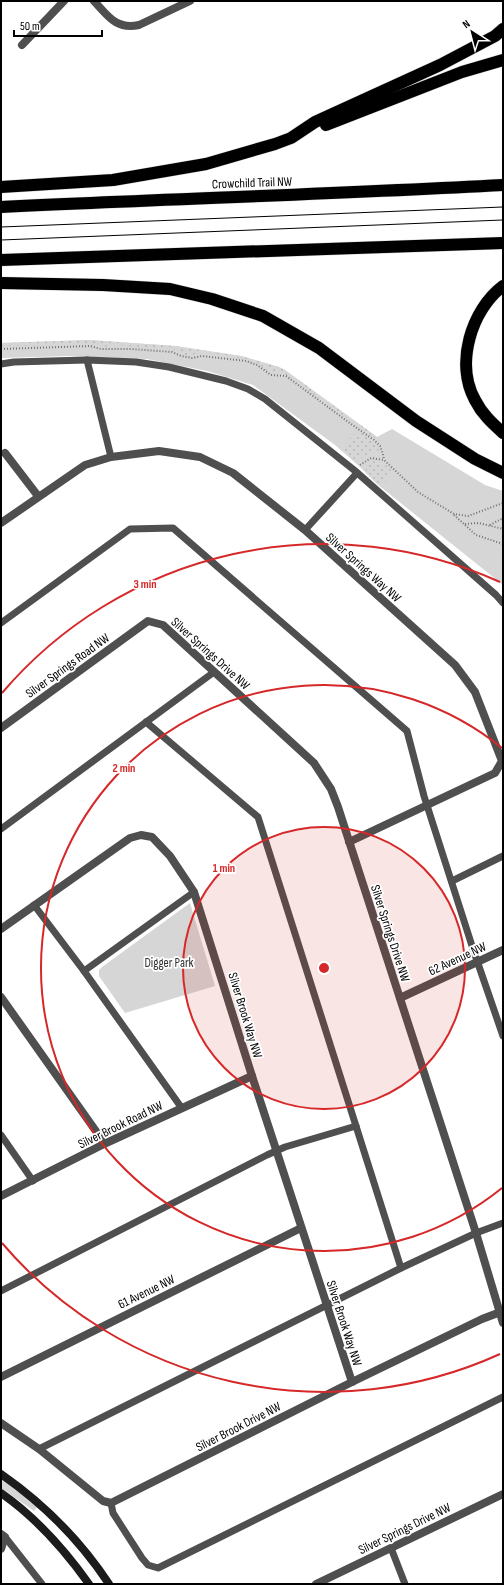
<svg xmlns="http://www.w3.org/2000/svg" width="504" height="1585" font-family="'Sofia Sans Condensed',sans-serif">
	<defs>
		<pattern id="garden-dots" width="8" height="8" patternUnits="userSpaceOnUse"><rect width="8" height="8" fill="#d6d6d6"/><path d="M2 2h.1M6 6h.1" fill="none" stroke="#b6b6b6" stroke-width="1.8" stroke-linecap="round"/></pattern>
	</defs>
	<rect width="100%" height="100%" fill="#fff"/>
	<g fill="#d6d6d6">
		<polygon points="89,340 175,346 241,356 279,367 285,370 377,437 392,429 485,485 503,491 503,585 377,484 359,466 335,445 253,385 207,371 147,359 69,356 1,358 1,343"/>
		<polygon points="190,903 215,986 125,1013 99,976 99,970 102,967"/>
		<polygon points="1,1478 38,1506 34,1511 1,1488"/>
	</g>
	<g fill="url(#garden-dots)">
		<path d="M89 340 175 346 241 356 279 367 285 370 377 437 376 439 287 375C281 371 275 375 269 372 265 370 263 366 259 365 250 360 213 352 202 353 197 353 192 356 187 355 180 355 178 350 171 349L113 345 104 347 95 344 1 346V343Z"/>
		<path d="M359 431 373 441 379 450 378 452 367 454 357 461 349 456 344 450C345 442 352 435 359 431Z"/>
		<polygon points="376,461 384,464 391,469 389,477 386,482 378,483 363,467 368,463"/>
	</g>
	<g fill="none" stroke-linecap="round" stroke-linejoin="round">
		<defs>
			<g id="highway">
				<polyline points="326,125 462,72 503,60"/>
				<polyline points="1,187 113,180 206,164 275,144 291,138 315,122 440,65 495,36 503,29"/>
				<path d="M1 207C168 199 336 194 503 185"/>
				<polyline points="1,260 503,243"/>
				<polyline points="1,283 103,285 170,289 212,299 263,316 319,348 416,421 475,459 503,473"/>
				<path d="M503 286C471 310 455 364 475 400 482 414 492 423 503 433"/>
			</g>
		</defs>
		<use href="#highway" stroke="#dbdbdb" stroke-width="13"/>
		<g stroke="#717171" stroke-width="2" stroke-dasharray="1 2" stroke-linecap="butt">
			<polyline points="1,349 90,346 101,349 131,349 172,352 181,356 192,358 202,356 246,361 257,365 271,375 286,376 351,424 374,440 380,446 383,454 384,460"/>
			<polyline points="360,465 371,458 384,460 418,492 454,514 468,516 503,503"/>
			<polyline points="454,515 476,535 503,544"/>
			<polyline points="465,524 479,523 503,529"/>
			<polyline points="490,525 503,518"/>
		</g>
		<g stroke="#4f4f4f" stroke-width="7">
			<polyline points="1,364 14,362 87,360"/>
			<polyline points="111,457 87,360 136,362 169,367 226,381 248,389 265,399 354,470 496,595 503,603"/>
			<polyline points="305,530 357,473"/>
			<polyline points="1,623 130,529 173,528 407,731 424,796 473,949 503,1036"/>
			<polyline points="146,722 258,817 401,1268"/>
			<polyline points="1,829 214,672"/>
			<polyline points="452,881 503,856"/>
			<polyline points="34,905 84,971 181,1107"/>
			<polyline points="84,971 194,892"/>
			<polyline points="1,1135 33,1181"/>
			<polyline points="1,1291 267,1155 285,1147 356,1126"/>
			<polyline points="39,1449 401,1268 476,1233 503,1223"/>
			<polyline points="111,1503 113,1513 142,1558 148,1565 158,1568 503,1397"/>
			<polyline points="5,1537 42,1584"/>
			<polyline points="391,1548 405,1584"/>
		</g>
		<g stroke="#4f4f4f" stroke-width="8">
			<path d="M94 1C108 16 116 30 139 25L190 1"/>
			<polyline points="22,45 64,1"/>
			<polyline points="5,453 38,496"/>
			<polyline points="1,523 85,465 111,457 159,451 200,457 233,473 305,530 455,665 475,692 502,761 495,773 349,842"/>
			<polyline points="1,728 148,621 163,625 314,763 331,789 338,807 476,1233 503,1323"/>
			<polyline points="1,929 130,838 141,835 152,837 170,856 194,892 252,1076 352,1382"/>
			<polyline points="1,997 98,1134 104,1144"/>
			<polyline points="400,998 503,950"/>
			<polyline points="1,1196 104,1144 252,1076"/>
			<polyline points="1,1377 301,1228"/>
			<polyline points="1,1423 39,1449 103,1501 111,1503 352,1382 482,1319 503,1311"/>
			<polyline points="1,1534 5,1537 1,1549"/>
			<polyline points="316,1584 503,1494"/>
		</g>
		<g stroke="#1c1c1c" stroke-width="8">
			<path d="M1 1474C44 1504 80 1540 109 1584"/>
			<path d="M1 1493C37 1518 64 1549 89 1584"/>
		</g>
		<use href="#highway" stroke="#000" stroke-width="12"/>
		<g stroke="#000" stroke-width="1">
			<polyline points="1,227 503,207"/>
			<polyline points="1,240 503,220"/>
		</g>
	</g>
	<circle cx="324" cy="968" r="141" fill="#d62828" fill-opacity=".12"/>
	<g fill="none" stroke="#d62828" stroke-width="2">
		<circle cx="324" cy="968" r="141"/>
		<path d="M502 1188A283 283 0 1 1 502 748"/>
		<path d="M500 1354A424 424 0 0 1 2 1243M2 693A424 424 0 0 1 500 582"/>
	</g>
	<g text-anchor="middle" stroke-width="3.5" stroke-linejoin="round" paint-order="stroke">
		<g font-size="13" fill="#000" stroke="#fff">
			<text transform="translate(252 182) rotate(-2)" y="5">Crowchild Trail NW</text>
			<text transform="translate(364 567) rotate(42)" y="5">Silver Springs Way NW</text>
			<text transform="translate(211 653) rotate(42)" y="5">Silver Springs Drive NW</text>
			<text transform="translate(67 665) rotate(-36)" y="5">Silver Springs Road NW</text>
			<text transform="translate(391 933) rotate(72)" y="5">Silver Springs Drive NW</text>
			<text transform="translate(457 958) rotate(-25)" y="5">62 Avenue NW</text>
			<text transform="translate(246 1015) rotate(73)" y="5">Silver Brook Way NW</text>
			<text transform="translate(120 1124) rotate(-26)" y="5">Silver Brook Road NW</text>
			<text transform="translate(146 1291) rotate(-26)" y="5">61 Avenue NW</text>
			<text transform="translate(345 1323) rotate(72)" y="5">Silver Brook Way NW</text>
			<text transform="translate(238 1426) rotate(-27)" y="5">Silver Brook Drive NW</text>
			<text transform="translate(404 1528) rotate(-26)" y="5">Silver Springs Drive NW</text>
		</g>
		<g font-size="13" fill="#2d2d2d" stroke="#fff">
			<text x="169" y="967">Digger Park</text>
		</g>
	</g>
	<circle cx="324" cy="968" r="6" fill="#d62828" stroke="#fff" stroke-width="2"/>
	<g font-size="12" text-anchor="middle" font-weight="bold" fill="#d62828" stroke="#fff" stroke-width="3.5" stroke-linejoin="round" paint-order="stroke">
		<text x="145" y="588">3 min</text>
		<text x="124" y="772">2 min</text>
		<text x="224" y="872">1 min</text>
	</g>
	<rect width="504" height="1585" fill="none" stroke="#000000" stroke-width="4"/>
	<g transform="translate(472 32) rotate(324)" stroke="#ffffff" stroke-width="3" paint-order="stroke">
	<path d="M0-3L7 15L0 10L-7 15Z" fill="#000000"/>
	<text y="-6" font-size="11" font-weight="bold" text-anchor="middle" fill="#000000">N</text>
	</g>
	<path d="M14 30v6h88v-6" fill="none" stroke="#000000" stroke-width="2"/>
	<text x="20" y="30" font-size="12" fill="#000000" stroke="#ffffff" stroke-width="3" paint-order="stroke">50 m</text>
</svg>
